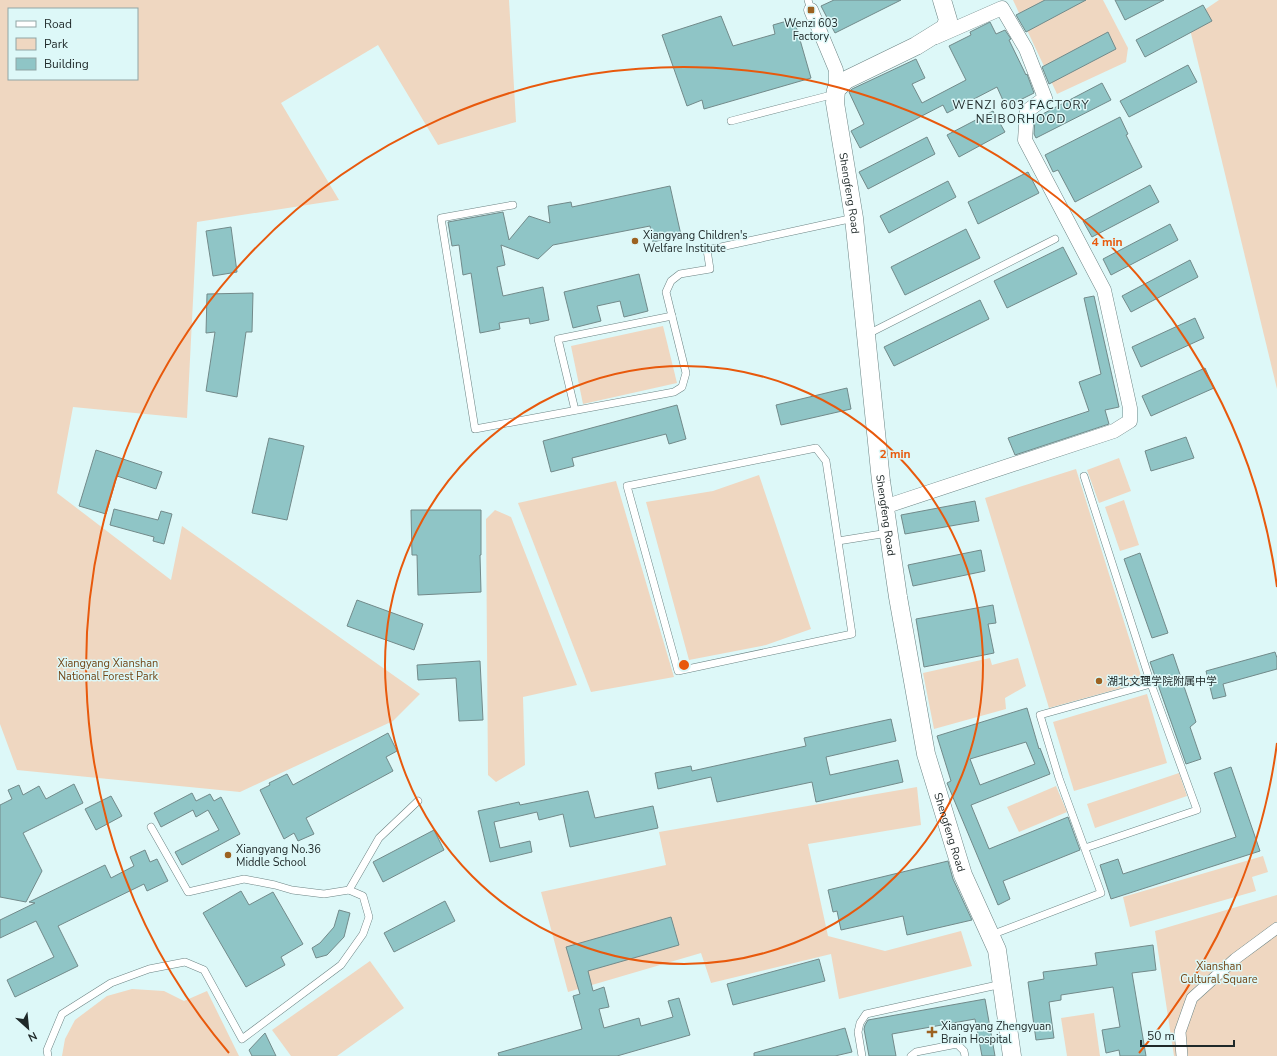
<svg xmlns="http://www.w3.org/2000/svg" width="1277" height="1056" font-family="'Nunito Sans','Noto Sans SC',sans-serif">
	<rect width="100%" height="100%" fill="#ddf8f8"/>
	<g fill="#efd7c1" fill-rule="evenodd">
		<path d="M0 0H509L516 122 438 145 378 45 281 103 339 200 197 222 187 418 73 407 57 493 171 580 182 526 420 694 393 721 240 792 17 770 0 724ZM9 9H137V79H9Z"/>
		<polygon points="1013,0 1103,0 1128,48 1126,62 1057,94"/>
		<polygon points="1219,0 1277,0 1277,389 1188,21"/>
		<polygon points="663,326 677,383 583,404 571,346"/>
		<polygon points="1119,458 1131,491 1099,503 1087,470"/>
		<polygon points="1076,469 1143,682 1049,708 985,498"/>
		<polygon points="759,475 811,629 766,645 689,660 646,502 713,491"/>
		<polygon points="616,481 674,677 591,692 518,503"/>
		<polygon points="1124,500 1139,545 1120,551 1105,507"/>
		<polygon points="495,510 511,517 577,685 523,697 525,765 496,782 488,775 486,519"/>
		<polygon points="990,658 992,665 1018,658 1026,686 1005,698 1006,709 934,729 923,673"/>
		<polygon points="1147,694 1167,763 1074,791 1053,722"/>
		<polygon points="1179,773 1187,796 1095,828 1087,804"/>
		<polygon points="1056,786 1067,812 1019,832 1007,807"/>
		<polygon points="917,787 921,825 808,844 828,936 885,951 961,931 972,966 839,999 831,954 711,983 701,953 568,992 541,892 666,865 659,832"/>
		<polygon points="1263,856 1268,872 1252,877 1256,891 1130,927 1123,897"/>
		<polygon points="1277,895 1277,1056 1174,1056 1155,931"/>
		<polygon points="370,961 404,1008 337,1056 291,1056 272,1030"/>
		<polygon points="132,989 164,991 184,1001 207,991 239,1056 62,1056 65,1039 75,1020 107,996"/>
		<polygon points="1094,1013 1100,1056 1067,1056 1061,1018"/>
	</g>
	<g fill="#8fc5c6" stroke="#728a8a" fill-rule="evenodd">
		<polygon points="834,0 901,0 835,33 821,6"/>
		<polygon points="1045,0 1086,0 1026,32 1016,15"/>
		<polygon points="1115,0 1164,0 1125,20"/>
		<polygon points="1203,5 1212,21 1145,57 1136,40"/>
		<polygon points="721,16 733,46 775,34 773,25 794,19 811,78 704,109 702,100 687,106 662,35"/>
		<polygon points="990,22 996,34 1005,30 1011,39 1009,40 1026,75 1027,74 1034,93 1006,107 997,87 947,113 943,105 860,148 851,131 864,124 849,92 852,89 916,59 925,78 912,84 922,103 966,80 949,46 971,35 970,32"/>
		<polygon points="1108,32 1116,49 1049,84 1042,67"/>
		<polygon points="1188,65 1197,82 1129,117 1120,101"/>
		<polygon points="1102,83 1111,100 1036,138 1034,134 1035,118"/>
		<polygon points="993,111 1005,132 959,157 947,135"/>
		<polygon points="1120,117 1128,134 1126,135 1142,167 1075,202 1058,170 1053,172 1045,155"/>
		<polygon points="927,137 935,154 868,189 859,172"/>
		<polygon points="1028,172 1039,193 978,224 968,202"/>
		<polygon points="948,181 956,197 889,233 880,216"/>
		<polygon points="1150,185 1159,202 1092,237 1083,221"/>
		<polygon points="670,186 681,235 653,242 650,226 553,245 538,259 501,245 505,265 497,267 503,296 543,287 549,320 530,324 529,318 499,323 500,329 480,333 471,273 463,275 459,245 452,246 448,222 503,212 509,240 529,216 550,223 548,206 571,202 572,207"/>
		<polygon points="1170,224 1178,240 1111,275 1103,259"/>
		<polygon points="231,227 237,272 213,276 206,231"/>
		<polygon points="966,229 980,258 905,295 891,267"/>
		<polygon points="1063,247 1077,274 1007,308 994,281"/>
		<polygon points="1190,260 1198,277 1131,312 1122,296"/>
		<polygon points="639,274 648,311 624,317 620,301 597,306 601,321 573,328 564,292"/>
		<polygon points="253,293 252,332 246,332 237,397 206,391 215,332 206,333 207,294"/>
		<polygon points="1094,296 1119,407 1105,410 1109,424 1015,455 1008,438 1089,411 1079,382 1101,374 1084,298"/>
		<polygon points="980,300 989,319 894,366 884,347"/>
		<polygon points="1195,318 1204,338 1141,367 1132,347"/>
		<polygon points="1205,368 1214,388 1151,416 1142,396"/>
		<polygon points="847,388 851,409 781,425 776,405"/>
		<polygon points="677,405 686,439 669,444 666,434 572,458 574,466 551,472 543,441"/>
		<polygon points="1186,437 1194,458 1151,471 1145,451"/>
		<polygon points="269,438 304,446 287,520 252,513"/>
		<polygon points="96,450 162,472 156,489 117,476 106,514 79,506"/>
		<polygon points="975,501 979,521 905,534 901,515"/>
		<polygon points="114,509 158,520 161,511 172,514 164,544 153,541 154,537 110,525"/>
		<polygon points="411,510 481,510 481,555 480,555 481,592 418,595 417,555 412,555"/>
		<polygon points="981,550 985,571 913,586 908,565"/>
		<polygon points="1140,553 1168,633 1152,638 1124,559"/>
		<polygon points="357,600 423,624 414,650 347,626"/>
		<polygon points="993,605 996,623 988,624 994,653 924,667 916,619"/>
		<polygon points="1275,652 1277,658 1277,669 1223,684 1226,696 1213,699 1206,671"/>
		<polygon points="1173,654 1196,722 1190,727 1201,759 1186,764 1150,662"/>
		<polygon points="480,661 483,720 459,721 456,678 418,680 417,665"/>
		<path d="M1027 708 1039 749 1040 748 1050 774 971 805 989 849 1068 817 1080 850 1003 881 1010 899 998 905 947 783 951 781 937 736ZM1026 742 1035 764 980 785 970 759Z"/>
		<polygon points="891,719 896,741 826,757 830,775 898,760 903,782 816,802 812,782 717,802 711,777 658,789 655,773 691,766 692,771 806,746 804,738"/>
		<polygon points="388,733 397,751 386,757 393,771 306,818 314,834 298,841 294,833 284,839 260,790 270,785 269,783 287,774 293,785"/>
		<polygon points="1231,767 1260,851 1111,899 1100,865 1118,859 1123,874 1236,837 1214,773"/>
		<polygon points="74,784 83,803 23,833 42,871 26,902 0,897 0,805 12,799 8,790 19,785 23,795 39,786 46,799"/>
		<polygon points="588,791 595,818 653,806 658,828 570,847 563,814 539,820 537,812 494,822 500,848 530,841 532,852 490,862 478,811 519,802 520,805"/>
		<polygon points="192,793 196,801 210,794 214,801 221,797 240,834 182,865 175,852 219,830 208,810 196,817 193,810 161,827 154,813"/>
		<polygon points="111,796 122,816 96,830 85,809"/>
		<polygon points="434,830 444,850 383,882 373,862"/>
		<polygon points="145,850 150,862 157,859 168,881 147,891 144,884 58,926 78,966 15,997 7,980 54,957 36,921 0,938 0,920 35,903 29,902 105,865 111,878 134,866 130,857"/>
		<polygon points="948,861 953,879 972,920 907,935 903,916 841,930 837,911 833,912 828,890"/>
		<polygon points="241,891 249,905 273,892 303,944 281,957 285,965 246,987 203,913"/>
		<polygon points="445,901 455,921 394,952 384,933"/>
		<polygon points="339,910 350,913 344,937 327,955 316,958 312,948 320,943 334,927"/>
		<polygon points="671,917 679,945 588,971 593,991 604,987 609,1007 599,1009 604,1028 639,1018 641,1026 673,1017 668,1001 679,998 690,1035 617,1056 499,1056 498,1053 582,1029 573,996 580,994 566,947"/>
		<polygon points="1153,945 1156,970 1132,973 1146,1056 1120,1056 1119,1050 1106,1053 1102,1030 1120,1027 1113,987 1061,995 1061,1000 1049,1002 1054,1038 1036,1040 1028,982 1044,979 1043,972 1097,965 1095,953"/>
		<polygon points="819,959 825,981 733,1005 727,984"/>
		<polygon points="985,999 995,1056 982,1056 975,1019 892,1034 896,1056 869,1056 864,1029 865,1025 868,1020"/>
		<polygon points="845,1028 852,1052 835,1056 754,1056 754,1053"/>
		<polygon points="265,1033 276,1056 252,1056 249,1050"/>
	</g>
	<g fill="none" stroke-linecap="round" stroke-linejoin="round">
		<defs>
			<g id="service">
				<polyline points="808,0 811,10"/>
				<polyline points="731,121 835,94"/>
				<polyline points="513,205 441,218 475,429 674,392 682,387 686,373 666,292 671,281 680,274 710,269 707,250 854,218"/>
				<polyline points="866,335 1055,239"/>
				<polyline points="575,410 558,339 672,316"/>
				<polyline points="1084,476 1151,684"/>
				<polyline points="838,541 826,461 816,448 627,486 678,671 852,634 838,541 888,533"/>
				<polyline points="349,890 379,838 418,801"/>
				<polyline points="991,935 1101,893 1059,778 1040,715 1151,684 1197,810 1085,848"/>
				<polyline points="48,1056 47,1050 62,1014 111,983 149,969 185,962 204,970 242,1039 341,965 363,934 369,917 363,896 349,890 324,894 292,890 275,885 244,879 188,892 151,827"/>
				<polyline points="862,1056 858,1032 860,1023 866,1014 1002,984"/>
				<polyline points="911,1056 916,1052 957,1044 964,1051 965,1056"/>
			</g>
			<polyline id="pedestrian" points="1182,1056 1180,1032 1192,998 1235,959 1277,928"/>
			<g id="minor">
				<polyline points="811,10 836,70 836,90"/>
				<polyline points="884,507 1114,431 1130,421 1130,408 1104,290 1025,140 1027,111 1045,98 1026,49 1002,8 936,37"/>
			</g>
			<g id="tertiary">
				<path id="s1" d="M942 0 948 20 945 28 916 46 846 80 836 90 835 103 854 218 881 481 898 597 926 754 963 875 997 950 1012 1056"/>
			</g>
		</defs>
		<use href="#service" stroke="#6c8484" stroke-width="8"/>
		<use href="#pedestrian" stroke="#6c8484" stroke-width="12"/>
		<use href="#minor" stroke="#6c8484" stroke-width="15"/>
		<use href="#tertiary" stroke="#6c8484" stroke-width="19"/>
		<use href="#service" stroke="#fff" stroke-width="7"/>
		<use href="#pedestrian" stroke="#fff" stroke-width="11"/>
		<use href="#minor" stroke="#fff" stroke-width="14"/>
		<use href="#tertiary" stroke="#fff" stroke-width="18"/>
	</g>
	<g fill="none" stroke="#e8590c" stroke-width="2">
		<circle cx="684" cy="665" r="299"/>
		<path d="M1277 743A598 598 0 0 1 1139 1053M229 1053A598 598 0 1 1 1277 587"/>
	</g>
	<g fill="#9c6221" stroke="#ddf8f8" stroke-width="1.5">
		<rect x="807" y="6" width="8" height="8" rx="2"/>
		<circle cx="635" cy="241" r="4"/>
		<circle cx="1099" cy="681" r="4"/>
		<circle cx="228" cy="855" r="4"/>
		<path d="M930 1026h4v4h4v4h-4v4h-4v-4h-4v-4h4z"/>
	</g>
	<g text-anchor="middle" stroke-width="3" stroke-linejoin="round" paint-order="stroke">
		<g font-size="11" fill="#1f2929" stroke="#ddf8f8" text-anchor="start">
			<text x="811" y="27" text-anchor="middle">Wenzi 603<tspan x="811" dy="13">Factory</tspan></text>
			<text x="643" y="239">Xiangyang Children's<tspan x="643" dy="13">Welfare Institute</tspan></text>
			<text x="1107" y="685">湖北文理学院附属中学</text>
			<text x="236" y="853">Xiangyang No.36<tspan x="236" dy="13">Middle School</tspan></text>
			<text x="941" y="1030">Xiangyang Zhengyuan<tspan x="941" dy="13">Brain Hospital</tspan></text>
		</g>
		<g font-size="11" fill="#1f2929" stroke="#ddf8f8">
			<text dy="4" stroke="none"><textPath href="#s1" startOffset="260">Shengfeng Road</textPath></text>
			<text dy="4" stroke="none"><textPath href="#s1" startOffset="584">Shengfeng Road</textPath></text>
			<text dy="4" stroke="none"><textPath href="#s1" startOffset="908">Shengfeng Road</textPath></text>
		</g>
		<g font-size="11" fill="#744819" stroke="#ddf8f8">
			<text x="108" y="667">Xiangyang Xianshan<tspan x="108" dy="13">National Forest Park</tspan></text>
			<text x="1219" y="970">Xianshan<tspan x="1219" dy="13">Cultural Square</tspan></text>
		</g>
		<g font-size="12" letter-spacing="1" fill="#1f2929" stroke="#ddf8f8">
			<text x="1021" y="109">WENZI 603 FACTORY<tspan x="1021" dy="14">NEIBORHOOD</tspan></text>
		</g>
	</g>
	<circle cx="684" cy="665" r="6" fill="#e8590c" stroke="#ddf8f8" stroke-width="2"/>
	<g font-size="12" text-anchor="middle" font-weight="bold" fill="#e8590c" stroke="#ddf8f8" stroke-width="3" stroke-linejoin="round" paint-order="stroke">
		<text x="1107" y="246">4 min</text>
		<text x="895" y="458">2 min</text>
	</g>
	<rect x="8" y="8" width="130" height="72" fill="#ddf8f8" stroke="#91a5a5"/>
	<rect x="16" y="21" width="20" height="6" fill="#ffffff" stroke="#91a5a5"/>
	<text x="44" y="28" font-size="12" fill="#1f2929">Road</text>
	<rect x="16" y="38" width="20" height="12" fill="#efd7c1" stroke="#91a5a5"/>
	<text x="44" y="48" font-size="12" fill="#1f2929">Park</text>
	<rect x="16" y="58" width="20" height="12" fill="#8fc5c6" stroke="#91a5a5"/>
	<text x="44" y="68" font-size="12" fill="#1f2929">Building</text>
	<g transform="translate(28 1028) rotate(153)" stroke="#ddf8f8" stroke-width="3" paint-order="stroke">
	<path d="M0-3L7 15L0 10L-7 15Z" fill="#1f2929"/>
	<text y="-6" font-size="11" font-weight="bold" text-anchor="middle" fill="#1f2929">N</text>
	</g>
	<path d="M1141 1040v6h93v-6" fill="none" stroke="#1f2929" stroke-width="2"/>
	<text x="1147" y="1040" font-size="12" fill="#1f2929" stroke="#ddf8f8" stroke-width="3" paint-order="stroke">50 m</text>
</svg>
